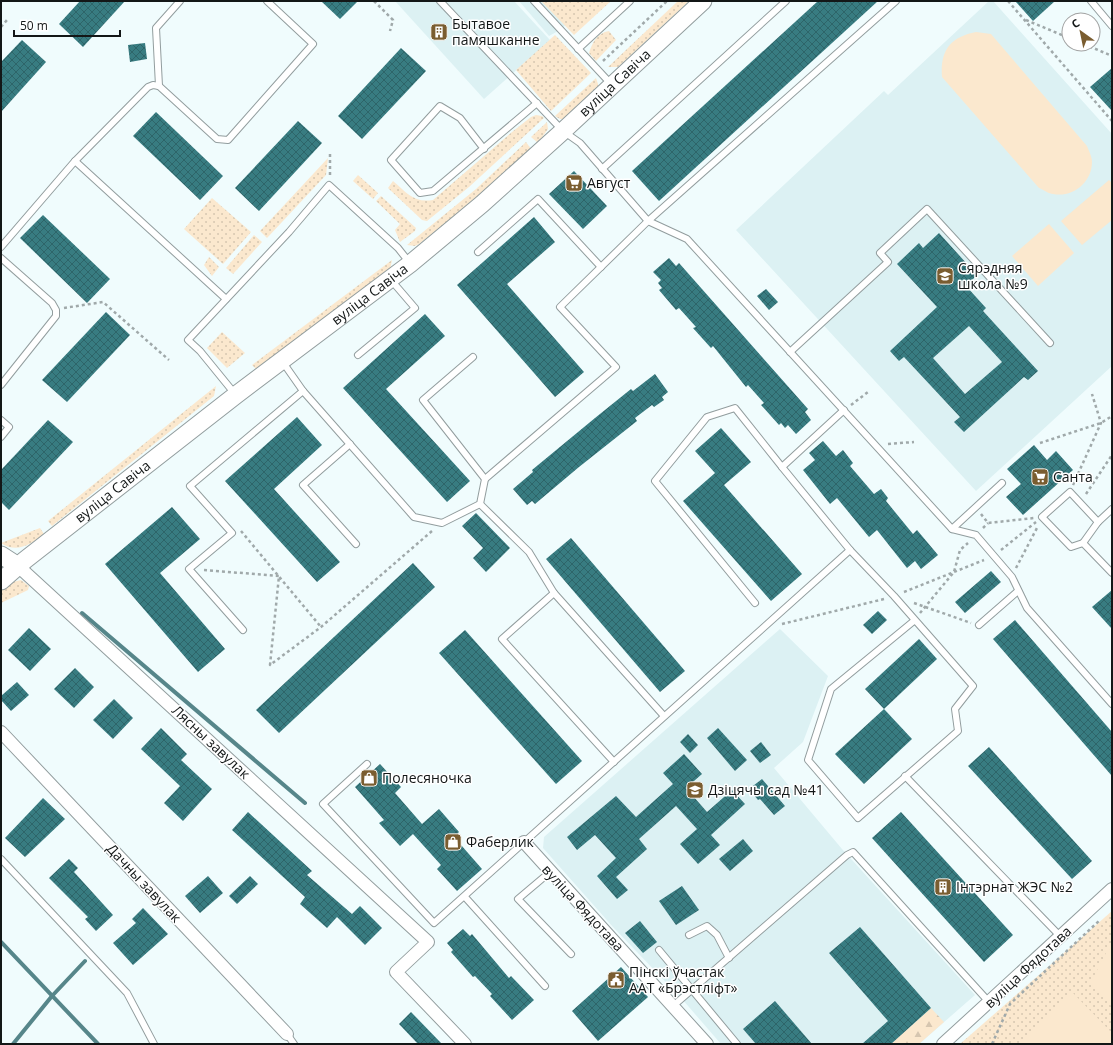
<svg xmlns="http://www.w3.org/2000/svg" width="1113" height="1045" font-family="'Open Sans',sans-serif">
	<defs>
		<pattern id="grass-dots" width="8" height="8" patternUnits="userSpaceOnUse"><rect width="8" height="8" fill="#fbe8ce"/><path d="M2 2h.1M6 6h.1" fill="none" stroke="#d6c6b0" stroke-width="1.8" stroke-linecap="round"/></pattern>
		<pattern id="forest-firs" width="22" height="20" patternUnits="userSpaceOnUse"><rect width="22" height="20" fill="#fbe8ce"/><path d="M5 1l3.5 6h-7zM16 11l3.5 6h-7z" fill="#d6c6b0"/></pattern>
		<pattern id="building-cross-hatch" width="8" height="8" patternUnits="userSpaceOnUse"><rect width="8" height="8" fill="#387c81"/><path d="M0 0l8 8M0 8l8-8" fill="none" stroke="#2e6569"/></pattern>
	</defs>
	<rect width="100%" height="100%" fill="#f0fcfd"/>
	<g fill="#dcf1f3">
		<polygon points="395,1 514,1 550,40 484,99"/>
		<polygon points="519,1 592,1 560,30 549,36"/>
		<polygon points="989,1 993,1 1112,134 1112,366 976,491 736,230 884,91 888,95"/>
		<polygon points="780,629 828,676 803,742 774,768 842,849 975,995 919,1044 721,1044 682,999 613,927 543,848 544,837"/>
	</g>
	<g fill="url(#grass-dots)">
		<polygon points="541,1 611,1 574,35"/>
		<polygon points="678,1 689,1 618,67 608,67"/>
		<path d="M609 31 616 40 596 61 589 53C592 43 597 33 609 31Z"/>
		<polygon points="555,35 591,73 551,111 516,70"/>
		<polygon points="596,78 599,87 565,119 560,119 555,116"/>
		<path d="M536 115 542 116 544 118 469 187 427 221 422 220 388 188 393 181C408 194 414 203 433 200L512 132 531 117Z"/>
		<polygon points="547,122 548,129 538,143 531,137"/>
		<polygon points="526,142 531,149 461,211 419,244 415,246 407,245 476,189"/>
		<polygon points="328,158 326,175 267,238 260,231"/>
		<polygon points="358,175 378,193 373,199 353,181"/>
		<polygon points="381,196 416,228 415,231 400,242 395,230 400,224 376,201"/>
		<polygon points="212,198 251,232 223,264 184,229"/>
		<polygon points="254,235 262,242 233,274 226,268"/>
		<polygon points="209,257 219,267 212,276 204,265"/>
		<polygon points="392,260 390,270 257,370 252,365"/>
		<polygon points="222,332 245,353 227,368 207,348"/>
		<polygon points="216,386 214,396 52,526 48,521"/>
		<path d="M40 528 44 534C31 544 17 554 1 543Z"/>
		<polygon points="21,580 29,586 28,590 1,603 1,590 13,582"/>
		<polygon points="1112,911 1112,1044 960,1044"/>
	</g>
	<polygon fill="url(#forest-firs)" points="931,1008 944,1022 919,1044 891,1044"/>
	<g fill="#fbe8ce">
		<path d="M976 32 991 34 1087 146C1089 151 1092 157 1092 162 1092 182 1073 198 1053 194 1049 194 1044 190 1039 188L942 77C940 51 950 37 976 32Z"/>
		<polygon points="1109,180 1112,183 1112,220 1082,245 1061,221"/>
		<polygon points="1049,224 1074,253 1038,286 1012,256"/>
		<polygon points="1112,947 1112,1007 1091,982 1107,951"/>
		<polygon points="1073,993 1112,1033 1112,1044 1021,1044"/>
	</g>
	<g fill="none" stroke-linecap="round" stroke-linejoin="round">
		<g stroke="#56868a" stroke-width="4">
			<polyline points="82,613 305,803"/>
			<polyline points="1,942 98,1044"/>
			<polyline points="13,1044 52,996 85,961"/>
		</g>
	</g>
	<g fill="url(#building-cross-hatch)" fill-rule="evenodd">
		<polygon points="80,1 125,1 83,47 59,24"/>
		<polygon points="321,1 358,1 340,19"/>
		<polygon points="818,1 878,1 659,201 632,171"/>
		<polygon points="1015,1 1055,1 1033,21"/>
		<polygon points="22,40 46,62 1,112 1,62"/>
		<polygon points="145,43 147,59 130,62 128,45"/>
		<polygon points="401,48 426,71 362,139 338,116"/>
		<polygon points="1112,68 1112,111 1090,87"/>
		<polygon points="156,112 223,176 200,200 133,136"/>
		<polygon points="298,121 322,143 259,211 235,188"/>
		<polygon points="574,171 607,206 583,229 549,194"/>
		<polygon points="43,215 110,279 87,303 20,238"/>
		<polygon points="534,217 555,242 507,284 584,372 555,397 457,285"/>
		<path d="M939 233 977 275 966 286 986 308 983 311 1038 371 1028 380 1024 377 964 432 954 422 960 417 904 357 899 361 890 351 937 307 897 264 919 243 923 248ZM969 326 1002 362 965 394 933 358Z"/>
		<polygon points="669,258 676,266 679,263 808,409 805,412 811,420 796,434 788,425 785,428 781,423 779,425 761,405 764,403 748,385 746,387 713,346 711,348 693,328 696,327 679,308 676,310 659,290 662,288 658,283 661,280 653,272"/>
		<polygon points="766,289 778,302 769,310 757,296"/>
		<polygon points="106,312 130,335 67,402 42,380"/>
		<polygon points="425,314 445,336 386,389 470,481 447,502 343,388"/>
		<polygon points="655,374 668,392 662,397 664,400 654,407 652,405 635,418 637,421 579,467 535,504 532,501 527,505 513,489 533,472 532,470 595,418 631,389 633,391"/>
		<polygon points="297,417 322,445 274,489 340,562 317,582 225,481"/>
		<polygon points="48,420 73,442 9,510 1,502 1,470"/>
		<polygon points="721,428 751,462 724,485 802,574 771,601 683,501 715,473 695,451"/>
		<polygon points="823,441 836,456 843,450 853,463 850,466 874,494 881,489 888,498 886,501 913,534 917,530 938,555 921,569 915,561 907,568 877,530 869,537 837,498 830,504 803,470 815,460 809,453"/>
		<polygon points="1034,445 1047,460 1056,451 1073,470 1023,515 1006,497 1021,484 1007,469"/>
		<polygon points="172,507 200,539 160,573 225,649 198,672 105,564"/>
		<polygon points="476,513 510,548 486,572 473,558 483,548 462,526"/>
		<polygon points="571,538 685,671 660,692 546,559"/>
		<polygon points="413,563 435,587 279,733 256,710"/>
		<polygon points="991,571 1001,582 965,613 955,602"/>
		<polygon points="1112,590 1112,629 1092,607"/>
		<polygon points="878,611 887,620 872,634 863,625"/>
		<polygon points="1015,620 1112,732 1112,776 993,639"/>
		<polygon points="29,628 51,649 30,671 8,650"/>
		<polygon points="465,630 582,761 556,784 439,653"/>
		<polygon points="919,639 937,659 884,709 865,689"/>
		<polygon points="75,668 94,687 74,708 54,689"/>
		<polygon points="17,682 29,695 11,711 1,700 1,696"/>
		<polygon points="114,699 133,718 113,739 93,720"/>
		<polygon points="884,709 912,739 864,784 835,754"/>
		<polygon points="161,728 187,754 181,760 212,789 183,821 164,803 180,786 141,749"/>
		<polygon points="718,728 747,760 735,771 707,738"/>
		<polygon points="688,734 698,745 690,753 680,742"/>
		<polygon points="761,742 771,755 760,763 750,751"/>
		<polygon points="989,747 1092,861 1072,879 968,766"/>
		<polygon points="684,754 702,774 686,788 707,812 732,790 745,804 711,835 720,845 698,864 680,844 697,829 676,806 639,839 647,849 616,877 628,890 617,899 597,876 616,858 595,835 577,850 567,837 616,796 636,817 673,784 663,773"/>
		<polygon points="380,764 401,787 395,793 422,824 439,809 459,832 454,837 482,869 457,891 437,869 441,865 413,834 400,846 379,823 384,820 355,787"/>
		<polygon points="762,779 785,806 774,815 760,799 758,800 749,789"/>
		<polygon points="43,798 65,819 25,857 5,838"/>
		<polygon points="248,812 312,871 307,875 352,914 360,906 382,928 365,945 337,917 327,928 300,904 305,897 232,830"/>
		<polygon points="901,812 1013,935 984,962 872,838"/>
		<polygon points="743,839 753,851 730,871 719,859"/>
		<polygon points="69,859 78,868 74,872 113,915 96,931 85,919 88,917 49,878"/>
		<polygon points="208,876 223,893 200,913 185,896"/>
		<polygon points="250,876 258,884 237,904 229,896"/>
		<polygon points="682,886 699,910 676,925 659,901"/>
		<polygon points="143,908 168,934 133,965 113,943 136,923 132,919"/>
		<polygon points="640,921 657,942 643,953 625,933"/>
		<polygon points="860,927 931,1008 891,1044 862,1044 888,1021 829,953"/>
		<polygon points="463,929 470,936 472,934 509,978 511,976 534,1000 512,1020 490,996 492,994 475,976 473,977 451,952 453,950 447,943"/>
		<polygon points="621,967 648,997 598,1041 572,1011"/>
		<polygon points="775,1001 812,1044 756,1044 743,1029"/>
		<polygon points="411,1012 442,1044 418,1044 399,1024"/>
	</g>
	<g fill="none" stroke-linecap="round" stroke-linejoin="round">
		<defs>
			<g id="lane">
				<polyline points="440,1 563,131 580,143 648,221 687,239 952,529 976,535 1012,577 1027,608 1112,704"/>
				<polyline points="534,1 612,85"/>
				<polyline points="1091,1 1112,26"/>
				<polyline points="578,49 630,1"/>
				<polyline points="159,86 156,28 180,1"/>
				<polyline points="484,149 460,118 440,106 391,160 420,193 433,191 537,103"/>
				<polyline points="75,161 226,299"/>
				<polyline points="602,169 786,1"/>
				<polyline points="1,247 75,161 148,87 153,85 159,86 217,139 228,140 313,44 267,1"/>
				<polyline points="478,252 538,199 601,267"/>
				<polyline points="1,258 52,303 56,310 56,316 1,385"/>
				<polyline points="790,352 888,262 880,253 927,209 1050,343"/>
				<polyline points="358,355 415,308 391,280"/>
				<polyline points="282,361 303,391 414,517 442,523 480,504 485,479 423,400 473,357"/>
				<polyline points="235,394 200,351 188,340 289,232 329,185 398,248 409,262"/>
				<polyline points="1,420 9,427 1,437"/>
				<polyline points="350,444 303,485 356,544"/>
				<polyline points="485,479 616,367 560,307 648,221 896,1"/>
				<polyline points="480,504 529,552 554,593"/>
				<polyline points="1098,522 1070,492 1042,517 1071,547 1083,543 1112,573"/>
				<polyline points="952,529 1002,483"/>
				<polyline points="1083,543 1098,522 1112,509"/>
				<polyline points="850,550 894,596 973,686 955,709 958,731 858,818 808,760 831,689 915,620"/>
				<polyline points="755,603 655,481 707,417 735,408 782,467"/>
				<polyline points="979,625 1018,591"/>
				<polyline points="243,630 189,569 232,533 190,486 303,391"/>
				<polyline points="614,762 502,639 554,593 664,716"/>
				<polyline points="367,764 323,804 434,923 850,550 782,467 844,410"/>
				<polyline points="905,776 1060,936"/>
				<polyline points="1,859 127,993 154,1044"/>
				<polyline points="550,872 518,899 571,954"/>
				<polyline points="465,897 545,986"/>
				<polyline points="689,935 707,926 717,935 729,958"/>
				<polyline points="659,950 737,1044"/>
				<polyline points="673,1006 847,855 853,852 989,1002"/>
				<polyline points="287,1034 294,1044"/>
			</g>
			<g id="street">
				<polyline points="18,566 428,942 396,972 465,1044"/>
				<polyline points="1,732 287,1034"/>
				<polyline points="524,842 707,1044"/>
				<polyline points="943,1044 1112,889"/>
			</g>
			<g id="secondary">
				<polyline points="1,555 18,566"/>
				<path id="s1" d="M1 581 25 560 236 395 410 264 482 204 563 131 703 1"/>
			</g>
		</defs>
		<use href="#lane" stroke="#929d9e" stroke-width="8"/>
		<use href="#street" stroke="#929d9e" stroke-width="14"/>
		<use href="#secondary" stroke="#929d9e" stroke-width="19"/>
		<g stroke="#a0a9aa" stroke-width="2.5" stroke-dasharray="3 3" stroke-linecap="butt">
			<polyline points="374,1 393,20 390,31"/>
			<polyline points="1008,1 1112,121"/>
			<polyline points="1026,20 1069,38"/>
			<polyline points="1,27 7,20"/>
			<polyline points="1084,44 1112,56"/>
			<polyline points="603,61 667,1"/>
			<polyline points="330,175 330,152"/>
			<polyline points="64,308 103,302 169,360"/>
			<polyline points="851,405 868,392"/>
			<polyline points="1040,443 1101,423 1112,416"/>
			<polyline points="888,444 914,442"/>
			<polyline points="1073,485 1101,423 1092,394"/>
			<polyline points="1086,494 1112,455"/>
			<polyline points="981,514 988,523 1034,518"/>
			<polyline points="983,528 988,523"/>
			<polyline points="241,531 321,627"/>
			<polyline points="1001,550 1036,522"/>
			<polyline points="1016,568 1038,526"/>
			<polyline points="204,570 279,576 270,665 321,627 432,531"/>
			<polyline points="904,592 984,560"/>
			<polyline points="914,603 971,623"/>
			<polyline points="920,613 954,572 960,550 968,543"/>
			<polyline points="782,624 884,599"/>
			<polyline points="992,1044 1010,1004 1100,920"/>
		</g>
		<use href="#lane" stroke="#fff" stroke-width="6"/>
		<use href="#street" stroke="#fff" stroke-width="12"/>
		<use href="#secondary" stroke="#fff" stroke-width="17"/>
	</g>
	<defs>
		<symbol id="building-square" viewBox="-11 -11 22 22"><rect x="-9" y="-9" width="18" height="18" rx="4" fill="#7a5d30" stroke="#fff"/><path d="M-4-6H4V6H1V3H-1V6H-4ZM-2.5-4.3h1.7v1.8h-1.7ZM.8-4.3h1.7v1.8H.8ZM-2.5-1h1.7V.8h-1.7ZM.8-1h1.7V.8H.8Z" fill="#fff"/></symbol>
		<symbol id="supermarket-square" viewBox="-11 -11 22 22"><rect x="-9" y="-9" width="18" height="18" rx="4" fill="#7a5d30" stroke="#fff"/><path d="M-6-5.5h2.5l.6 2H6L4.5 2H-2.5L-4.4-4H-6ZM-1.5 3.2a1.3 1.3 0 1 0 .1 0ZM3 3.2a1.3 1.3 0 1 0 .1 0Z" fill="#fff"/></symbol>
		<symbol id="school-square" viewBox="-11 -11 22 22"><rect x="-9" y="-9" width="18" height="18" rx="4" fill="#7a5d30" stroke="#fff"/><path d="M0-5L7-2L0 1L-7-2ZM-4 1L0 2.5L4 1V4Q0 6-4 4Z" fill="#fff"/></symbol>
		<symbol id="shop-square" viewBox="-11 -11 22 22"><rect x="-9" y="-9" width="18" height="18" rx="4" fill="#7a5d30" stroke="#fff"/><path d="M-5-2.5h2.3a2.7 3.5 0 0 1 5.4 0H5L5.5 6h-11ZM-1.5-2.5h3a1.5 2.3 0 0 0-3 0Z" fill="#fff"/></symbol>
		<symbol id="civic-square" viewBox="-11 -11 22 22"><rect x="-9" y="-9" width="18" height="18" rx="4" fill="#7a5d30" stroke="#fff"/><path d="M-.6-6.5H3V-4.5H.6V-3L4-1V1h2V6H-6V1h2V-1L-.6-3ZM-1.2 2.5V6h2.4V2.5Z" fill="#fff"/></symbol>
	</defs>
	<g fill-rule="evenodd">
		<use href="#building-square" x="429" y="22" width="20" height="20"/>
		<use href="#supermarket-square" x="564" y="173" width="20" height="20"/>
		<use href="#school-square" x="935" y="266" width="20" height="20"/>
		<use href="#supermarket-square" x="1030" y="467" width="20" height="20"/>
		<use href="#shop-square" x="359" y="768" width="20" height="20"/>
		<use href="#school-square" x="685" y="780" width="20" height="20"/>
		<use href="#shop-square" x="443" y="832" width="20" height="20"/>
		<use href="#building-square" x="933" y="877" width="20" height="20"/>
		<use href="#civic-square" x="606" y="970" width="20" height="20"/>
	</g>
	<g text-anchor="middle" stroke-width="3" stroke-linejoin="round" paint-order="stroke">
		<g font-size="14" fill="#131717" stroke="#fff" text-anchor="start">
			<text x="452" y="29">Бытавое<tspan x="452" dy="16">памяшканне</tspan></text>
			<text x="587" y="188">Август</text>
			<text x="958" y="273">Сярэдняя<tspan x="958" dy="16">школа №9</tspan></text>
			<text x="1053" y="482">Санта</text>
			<text x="382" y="783">Полесяночка</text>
			<text x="708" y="795">Дзіцячы сад №41</text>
			<text x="466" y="847">Фаберлик</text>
			<text x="956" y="892">Інтэрнат ЖЭС №2</text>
			<text x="629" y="977">Пінскі ўчастак<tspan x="629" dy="16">ААТ «Брэстліфт»</tspan></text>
		</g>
		<g font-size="14" fill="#131717" stroke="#fff">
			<text dy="5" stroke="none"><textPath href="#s1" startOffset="791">вуліца Савіча</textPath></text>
			<text dy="5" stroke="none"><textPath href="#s1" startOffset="467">вуліца Савіча</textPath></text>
			<text dy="5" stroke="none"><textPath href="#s1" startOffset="143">вуліца Савіча</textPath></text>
			<text transform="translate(211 742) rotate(43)" y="5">Лясны завулак</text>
			<text transform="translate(144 883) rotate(47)" y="5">Дачны завулак</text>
			<text transform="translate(583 908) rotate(47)" y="5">вуліца Фядотава</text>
			<text transform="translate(1028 967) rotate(-43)" y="5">вуліца Фядотава</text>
		</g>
	</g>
	<rect width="1113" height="1045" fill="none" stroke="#131717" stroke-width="4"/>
	<g transform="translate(1081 32) rotate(327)"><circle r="19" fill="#ffffff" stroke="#a1a2a2"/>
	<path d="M0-3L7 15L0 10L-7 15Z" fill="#7a5d30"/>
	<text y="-6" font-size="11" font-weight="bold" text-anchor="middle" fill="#131717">С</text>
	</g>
	<path d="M14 30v6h106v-6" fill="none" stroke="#131717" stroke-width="2"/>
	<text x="20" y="30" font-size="12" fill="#131717" stroke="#ffffff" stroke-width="3" paint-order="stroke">50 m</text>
</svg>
